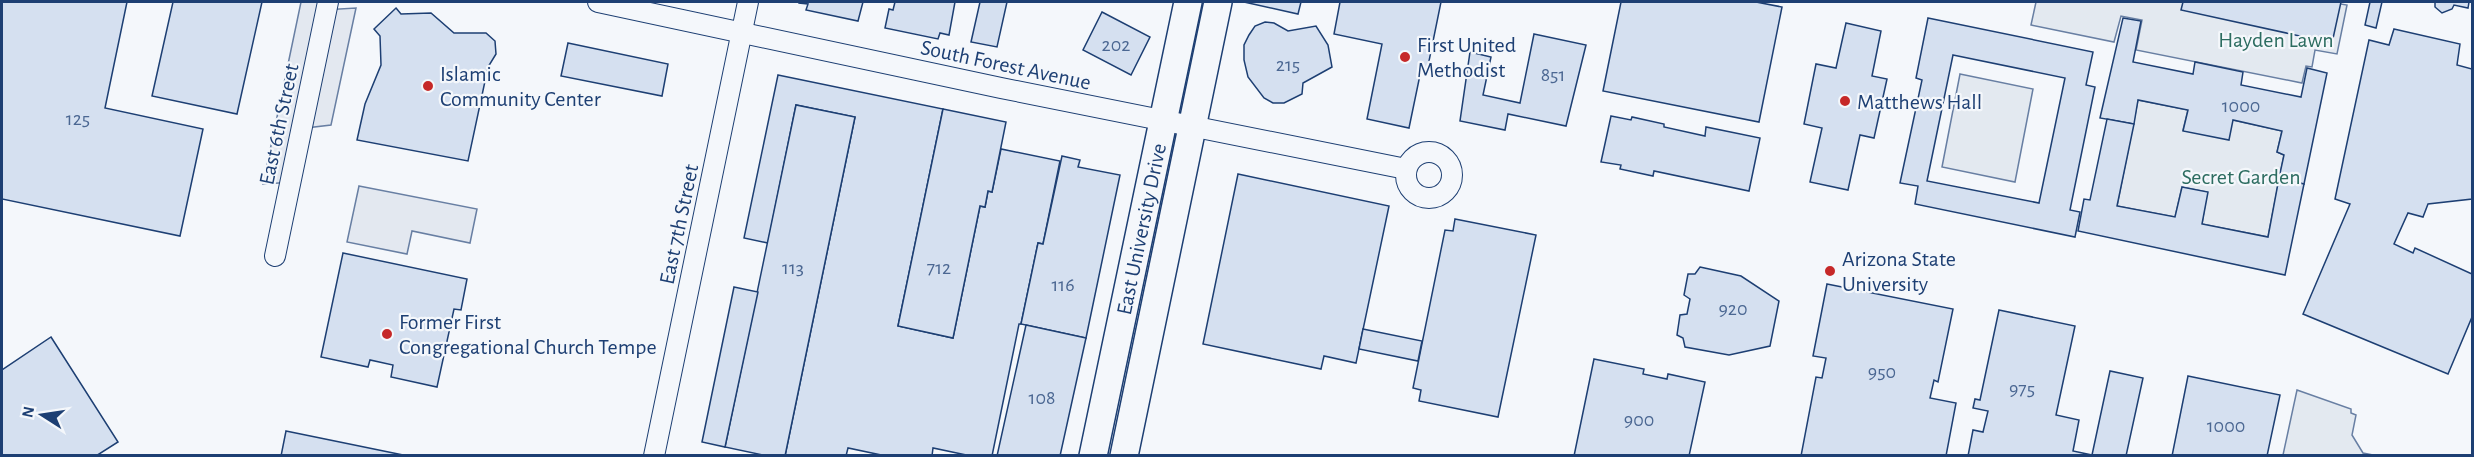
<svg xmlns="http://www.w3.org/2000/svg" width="2474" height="457" font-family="'Alegreya Sans',sans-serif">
	<rect width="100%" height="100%" fill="#f4f7fb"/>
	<g fill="#e3e9f0" stroke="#687fa3" stroke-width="1.5">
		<polygon points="2036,2 2329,2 2347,5 2337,54 2315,50 2312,67 2306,66 2302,83 2136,50 2142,20 2121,16 2114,42 2031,25"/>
		<polygon points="1960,74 2033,89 2015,182 1942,167"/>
		<polygon points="2138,100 2188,110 2183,130 2233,120 2282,131 2277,152 2284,155 2268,237 2202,224 2207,192 2182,187 2175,217 2117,206"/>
		<polygon points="2297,390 2351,409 2351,413 2356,415 2352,435 2363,453 2373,455 2283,455"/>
	</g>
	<g fill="#e3e8f0" stroke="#687fa3" stroke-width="1.5">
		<polygon points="301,2 324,2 323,10 356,8 331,125 306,128 295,182 263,184"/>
		<polygon points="359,186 477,209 470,243 412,231 407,254 347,242"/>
	</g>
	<g fill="#d5e0f0" stroke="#1d3f73" stroke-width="1.5" fill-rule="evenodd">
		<polygon points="2,2 127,2 105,108 203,129 180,236 2,199"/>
		<polygon points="173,2 262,2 237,114 152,96"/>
		<polygon points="895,2 955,2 949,35 940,33 938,39 885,28 889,9 893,10"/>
		<polygon points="980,2 1007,2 997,47 971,42"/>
		<polygon points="1244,2 1301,2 1298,14"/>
		<polygon points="1340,2 1441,2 1427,71 1421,70 1409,128 1367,119 1382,44 1334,34"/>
		<polygon points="1621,2 1756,2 1782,7 1759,122 1603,91"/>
		<polygon points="2183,2 2341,2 2332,43 2181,10"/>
		<polygon points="2370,2 2382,2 2376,28 2365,25"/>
		<polygon points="2435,2 2434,2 2469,2 2468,8 2454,5 2452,9 2442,13 2435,7"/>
		<polygon points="799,3 799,2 863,2 858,21 806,10 808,4"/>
		<polygon points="396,8 401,14 431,13 454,33 486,33 495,41 496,54 488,67 468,161 357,140 365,104 381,65 380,36 374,29"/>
		<polygon points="1102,12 1150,37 1131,75 1083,50"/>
		<path d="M1928 18 2093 52 2086 85 2095 87 2070 210 2080 212 2075 237 1915 204 1918 186 1900 183 1922 80 1916 78ZM1953 55 2065 78 2039 203 1927 181Z"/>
		<polygon points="2123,18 2141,21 2133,62 2193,74 2195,62 2243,72 2241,85 2301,97 2307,68 2327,73 2304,184 2279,178 2284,155 2277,152 2282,131 2233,120 2229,140 2183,131 2188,110 2138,100 2134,124 2100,118"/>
		<polygon points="1265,22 1274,23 1288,31 1316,26 1328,45 1332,67 1303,83 1302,94 1284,103 1273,103 1264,98 1248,77 1244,60 1244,45 1249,35 1255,26"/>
		<polygon points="1846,23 1881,31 1872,76 1887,79 1874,138 1860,135 1848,190 1810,182 1822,128 1804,124 1816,64 1836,68"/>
		<polygon points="2394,29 2460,44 2457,65 2472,69 2472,199 2428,204 2423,217 2408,213 2394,244 2413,253 2415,248 2472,274 2472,317 2448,374 2303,314 2350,204 2335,199 2369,40 2389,45"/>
		<polygon points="1534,34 1586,45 1566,126 1508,114 1505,130 1460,121 1470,52 1491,57 1483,95 1520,103"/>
		<polygon points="568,43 668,64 662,96 561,76"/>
		<polygon points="778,75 943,109 898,326 953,338 980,206 985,207 988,191 992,192 1001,149 1060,161 1043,244 1038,243 1021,324 1019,324 992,456 971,456 933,448 932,456 886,456 848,448 846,456 785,456 855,117 796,105 768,243 744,238"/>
		<polygon points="796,105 855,117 785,456 768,456 725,447"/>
		<polygon points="943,109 1006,122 992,192 988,191 985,207 980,206 953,338 898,326"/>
		<polygon points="1611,116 1631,120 1632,117 1664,124 1664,127 1705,136 1706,127 1760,138 1749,191 1654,171 1653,176 1620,169 1621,165 1601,162"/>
		<polygon points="2107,119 2134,124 2117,206 2175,217 2182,187 2208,192 2202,224 2268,237 2279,178 2304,184 2285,275 2078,231 2084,199 2090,200"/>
		<polygon points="1062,156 1080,160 1078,167 1120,175 1086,338 1021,324 1038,243 1043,244"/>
		<polygon points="1238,174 1389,206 1356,363 1324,356 1321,369 1203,344"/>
		<polygon points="1455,219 1536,235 1498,417 1419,401 1421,390 1413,388 1445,230 1453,231"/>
		<polygon points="343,253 467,279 461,310 454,309 437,387 391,377 393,365 370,360 368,367 321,357"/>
		<polygon points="1700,267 1741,276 1779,301 1770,346 1729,355 1685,347 1683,338 1677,335 1680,315 1687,314 1690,299 1684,295 1688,274 1695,274"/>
		<polygon points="1827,284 1953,309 1938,382 1934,380 1930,398 1956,403 1946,456 1801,456 1816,377 1822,378 1826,358 1813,356"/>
		<polygon points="734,287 758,292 725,447 702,442"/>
		<polygon points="1999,310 2075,326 2056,415 2079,420 2073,451 2092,455 2110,371 2143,378 2126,456 1968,456 1973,430 1983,432 1988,411 1973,408 1975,399 1980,400"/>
		<polygon points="1026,325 1086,338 1060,456 997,456"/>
		<polygon points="1363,329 1422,341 1418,361 1359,349"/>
		<polygon points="51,337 118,442 96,456 2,456 2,370"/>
		<polygon points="1594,359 1644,369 1643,374 1667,379 1668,374 1705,382 1689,456 1574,456"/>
		<polygon points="2188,376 2280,395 2267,456 2172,456"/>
		<polygon points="286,431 408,456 281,456"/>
	</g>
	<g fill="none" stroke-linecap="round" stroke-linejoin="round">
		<defs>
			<g id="minor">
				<polyline points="598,2 1001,88 1406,169"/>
				<circle cx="1429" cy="175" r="23"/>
				<polyline points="275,256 328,2"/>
				<polyline points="654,456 748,2"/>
			</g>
			<g id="secondary">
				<path id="s1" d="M1093 456 1188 2"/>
				<polyline points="1124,456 1218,2"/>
			</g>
		</defs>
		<use href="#minor" stroke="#1d3f73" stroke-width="22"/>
		<use href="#secondary" stroke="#1d3f73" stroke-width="30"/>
		<use href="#minor" stroke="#f4f7fb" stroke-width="20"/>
		<use href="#secondary" stroke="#f4f7fb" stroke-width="27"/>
	</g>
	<g fill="#c62828" stroke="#f4f7fb" stroke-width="2">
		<circle cx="1405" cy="57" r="6"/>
		<circle cx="428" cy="86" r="6"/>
		<circle cx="1845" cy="101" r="6"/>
		<circle cx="1830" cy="271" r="6"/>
		<circle cx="387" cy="334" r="6"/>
	</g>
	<g text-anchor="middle" stroke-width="4.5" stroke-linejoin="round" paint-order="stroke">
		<g font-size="20" fill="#4b6792">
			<text x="1116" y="51">202</text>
			<text x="1288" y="71">215</text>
			<text x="1553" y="81">851</text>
			<text x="2241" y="112">1000</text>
			<text x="78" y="125">125</text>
			<text x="793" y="274">113</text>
			<text x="939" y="274">712</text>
			<text x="1063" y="291">116</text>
			<text x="1733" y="315">920</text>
			<text x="1882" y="378">950</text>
			<text x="2022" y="395">975</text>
			<text x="1042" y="404">108</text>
			<text x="1639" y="426">900</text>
			<text x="2226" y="432">1000</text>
		</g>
		<g font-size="22" fill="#2c6c60" stroke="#f4f7fb">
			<text x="2276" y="47">Hayden Lawn</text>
			<text x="2241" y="184">Secret Garden</text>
		</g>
		<g font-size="22" fill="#1d3f73" stroke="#f4f7fb" text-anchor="start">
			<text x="1417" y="52">First United<tspan x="1417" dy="25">Methodist</tspan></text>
			<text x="440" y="81">Islamic<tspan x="440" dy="25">Community Center</tspan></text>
			<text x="1857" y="109">Matthews Hall</text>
			<text x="1842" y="266">Arizona State<tspan x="1842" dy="25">University</tspan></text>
			<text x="399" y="329">Former First<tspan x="399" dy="25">Congregational Church Tempe</tspan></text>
		</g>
		<g font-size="22" fill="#1d3f73" stroke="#f4f7fb">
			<text transform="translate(1006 64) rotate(12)" y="8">South Forest Avenue</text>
			<text transform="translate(278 124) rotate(-78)" y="8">East 6th Street</text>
			<text transform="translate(678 224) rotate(-78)" y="8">East 7th Street</text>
			<text dy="8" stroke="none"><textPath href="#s1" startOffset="232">East University Drive</textPath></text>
		</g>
	</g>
	<rect width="2474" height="457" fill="none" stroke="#1d3f73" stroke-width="6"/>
	<g transform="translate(42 415) rotate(282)" stroke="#f4f7fb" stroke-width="4.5" paint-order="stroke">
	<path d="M0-4.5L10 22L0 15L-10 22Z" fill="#1d3f73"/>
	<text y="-9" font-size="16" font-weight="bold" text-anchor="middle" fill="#1d3f73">N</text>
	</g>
</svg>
